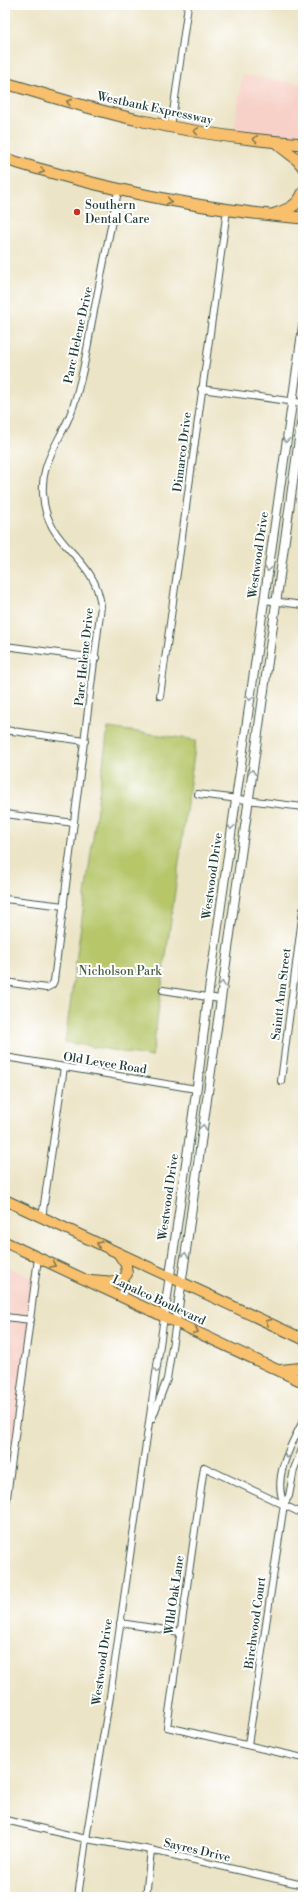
<svg xmlns="http://www.w3.org/2000/svg" width="308" height="1902" font-family="'Libre Bodoni',serif">
	<rect width="100%" height="100%" fill="#fff"/>
	<filter id="ink" filterUnits="userSpaceOnUse"><feTurbulence type="fractalNoise" baseFrequency=".025" numOctaves="2"/><feDisplacementMap in="SourceGraphic" scale="8" xChannelSelector="R" yChannelSelector="G"/><feConvolveMatrix kernelMatrix="1 2 1 2 8 2 1 2 1" color-interpolation-filters="sRGB"/></filter>
	<filter id="wash" filterUnits="userSpaceOnUse"><feTurbulence type="fractalNoise" baseFrequency=".012" numOctaves="4" result="noise"/><feDisplacementMap in="SourceGraphic" scale="16" xChannelSelector="R" yChannelSelector="G"/><feGaussianBlur stdDeviation="0.9" result="paint"/><feColorMatrix in="noise" values="0 0 0 0 0 0 0 0 0 0 0 0 0 0 0 0 0 1.4 0 .05"/><feComposite in="paint" operator="in"/></filter>
	<g filter="url(#wash)">
		<rect width="100%" height="100%" fill="#ece4c6"/>
		<g fill="#f7d1c7">
			<polygon points="242,75 303,84 303,139 234,130"/>
			<polygon points="5,1265 36,1280 5,1530"/>
		</g>
		<polygon fill="#b6c669" stroke="#6a824e" points="108,728 196,740 152,1057 65,1042"/>
	</g>
	<g filter="url(#ink)">
		<g fill="none" stroke-linecap="round" stroke-linejoin="round">
			<defs>
				<g id="minor">
					<polyline points="171,127 188,5"/>
					<polyline points="201,389 303,403"/>
					<polyline points="264,600 303,605"/>
					<polyline points="5,646 96,658"/>
					<polyline points="160,696 227,210"/>
					<polyline points="5,730 85,741"/>
					<polyline points="198,794 303,807"/>
					<polyline points="5,814 74,823"/>
					<polyline points="5,899 64,906"/>
					<path d="M5 982 46 988 52 985 54 981 101 606C95 554 46 549 43 494 41 466 55 447 66 424 72 412 76 399 79 386 85 365 88 343 92 321 101 278 109 234 118 191"/>
					<polyline points="163,990 220,999"/>
					<polyline points="11,1058 196,1089"/>
					<polyline points="281,1081 303,910"/>
					<polyline points="42,1218 64,1067"/>
					<polyline points="5,1317 31,1320"/>
					<polyline points="152,1419 167,1379 176,1322"/>
					<path d="M284 1504C272 1477 291 1445 303 1421"/>
					<polyline points="284,1504 289,1496 294,1469 303,1447"/>
					<polyline points="5,1513 38,1258"/>
					<polyline points="303,1514 204,1467 167,1727 303,1758"/>
					<polyline points="120,1623 180,1632"/>
					<polyline points="248,1745 284,1504"/>
					<polyline points="5,1820 86,1839 151,1850 303,1885"/>
					<polyline points="78,1897 86,1839 110,1696 164,1317"/>
					<polyline points="146,1897 151,1850"/>
				</g>
				<g id="tertiary">
					<polyline points="164,1317 198,1079 208,997 303,326"/>
					<polyline points="176,1322 303,410"/>
				</g>
				<g id="primary">
					<polyline points="5,1200 303,1339"/>
					<polyline points="5,1242 303,1382"/>
					<polyline points="91,1280 115,1282 122,1280 127,1274 126,1265 118,1253"/>
					<polyline points="281,1370 300,1368 303,1366"/>
				</g>
				<g id="trunk">
					<path d="M5 83C51 96 96 111 143 121 196 133 249 140 303 144"/>
					<path d="M276 142C285 152 296 155 303 167"/>
					<path d="M5 159C103 189 201 210 303 218"/>
					<path d="M275 214C287 210 298 206 303 193"/>
				</g>
			</defs>
			<use href="#minor" stroke="#3e564a" stroke-width="8"/>
			<use href="#tertiary" stroke="#3e564a" stroke-width="10"/>
			<use href="#primary" stroke="#3e564a" stroke-width="12"/>
			<use href="#trunk" stroke="#3e564a" stroke-width="13"/>
			<use href="#minor" stroke="#fff" stroke-width="6"/>
			<use href="#tertiary" stroke="#fff" stroke-width="8"/>
			<use href="#primary" stroke="#f8bf6c" stroke-width="10"/>
			<use href="#trunk" stroke="#f8bf6c" stroke-width="11"/>
		</g>
		<defs><path id="oneway-chevron" d="M-2-3.5L2.5 0L-2 3.5" fill="none" stroke-width="1.6" stroke-linecap="round" stroke-linejoin="round"/></defs>
		<g stroke="#81784d">
			<use href="#oneway-chevron" transform="translate(69 102) rotate(-163)"/>
			<use href="#oneway-chevron" transform="translate(196 131) rotate(-171)"/>
			<use href="#oneway-chevron" transform="translate(255 139) rotate(-173)"/>
			<use href="#oneway-chevron" transform="translate(42 171) rotate(17)"/>
			<use href="#oneway-chevron" transform="translate(169 201) rotate(10)"/>
			<use href="#oneway-chevron" transform="translate(99 1244) rotate(-155)"/>
			<use href="#oneway-chevron" transform="translate(53 1265) rotate(25)"/>
			<use href="#oneway-chevron" transform="translate(268 1322) rotate(-154)"/>
			<use href="#oneway-chevron" transform="translate(196 1331) rotate(25)"/>
		</g>
		<g stroke="#8f9e9a">
			<use href="#oneway-chevron" transform="translate(286 440) rotate(98)"/>
			<use href="#oneway-chevron" transform="translate(268 569) rotate(98)"/>
			<use href="#oneway-chevron" transform="translate(250 698) rotate(98)"/>
			<use href="#oneway-chevron" transform="translate(252 772) rotate(-82)"/>
			<use href="#oneway-chevron" transform="translate(231 827) rotate(98)"/>
			<use href="#oneway-chevron" transform="translate(222 984) rotate(-82)"/>
			<use href="#oneway-chevron" transform="translate(203 1127) rotate(-82)"/>
			<use href="#oneway-chevron" transform="translate(185 1255) rotate(-82)"/>
			<use href="#oneway-chevron" transform="translate(157 1370) rotate(98)"/>
			<use href="#oneway-chevron" transform="translate(287 1456) rotate(110)"/>
		</g>
	</g>
	<circle fill="#c8321e" stroke="#fff" stroke-width="1.5" cx="77" cy="212" r="4"/>
	<g text-anchor="middle" stroke-width="4" stroke-linejoin="round" paint-order="stroke">
		<g font-size="12" fill="#1f3d34" stroke="#fff">
			<text transform="translate(155 108) rotate(12)" y="4">Westbank Expressway</text>
			<text transform="translate(78 335) rotate(-78)" y="4">Parc Helene Drive</text>
			<text transform="translate(182 452) rotate(-83)" y="4">Dimarco Drive</text>
			<text transform="translate(258 555) rotate(-82)" y="4">Westwood Drive</text>
			<text transform="translate(84 657) rotate(-84)" y="4">Parc Helene Drive</text>
			<text transform="translate(212 876) rotate(-82)" y="4">Westwood Drive</text>
			<text transform="translate(281 994) rotate(-83)" y="4">Saintt Ann Street</text>
			<text transform="translate(105 1063) rotate(9)" y="4">Old Levee Road</text>
			<text transform="translate(168 1197) rotate(-82)" y="4">Westwood Drive</text>
			<text transform="translate(159 1300) rotate(25)" y="4">Lapalco Boulevard</text>
			<text transform="translate(174 1595) rotate(-82)" y="4">WIld Oak Lane</text>
			<text transform="translate(255 1623) rotate(-82)" y="4">Birchwood Court</text>
			<text transform="translate(102 1662) rotate(-82)" y="4">Westwood Drive</text>
			<text transform="translate(197 1850) rotate(13)" y="4">Sayres Drive</text>
		</g>
		<g font-size="12" fill="#1f3d34" stroke="#fff" text-anchor="start">
			<text x="85" y="209">Southern<tspan x="85" dy="14">Dental Care</tspan></text>
		</g>
		<g font-size="12" fill="#455f41" stroke="#fff">
			<text x="120" y="975">Nicholson Park</text>
		</g>
	</g>
	<rect width="308" height="1902" fill="none" stroke="#fff" stroke-width="20"/>
</svg>
